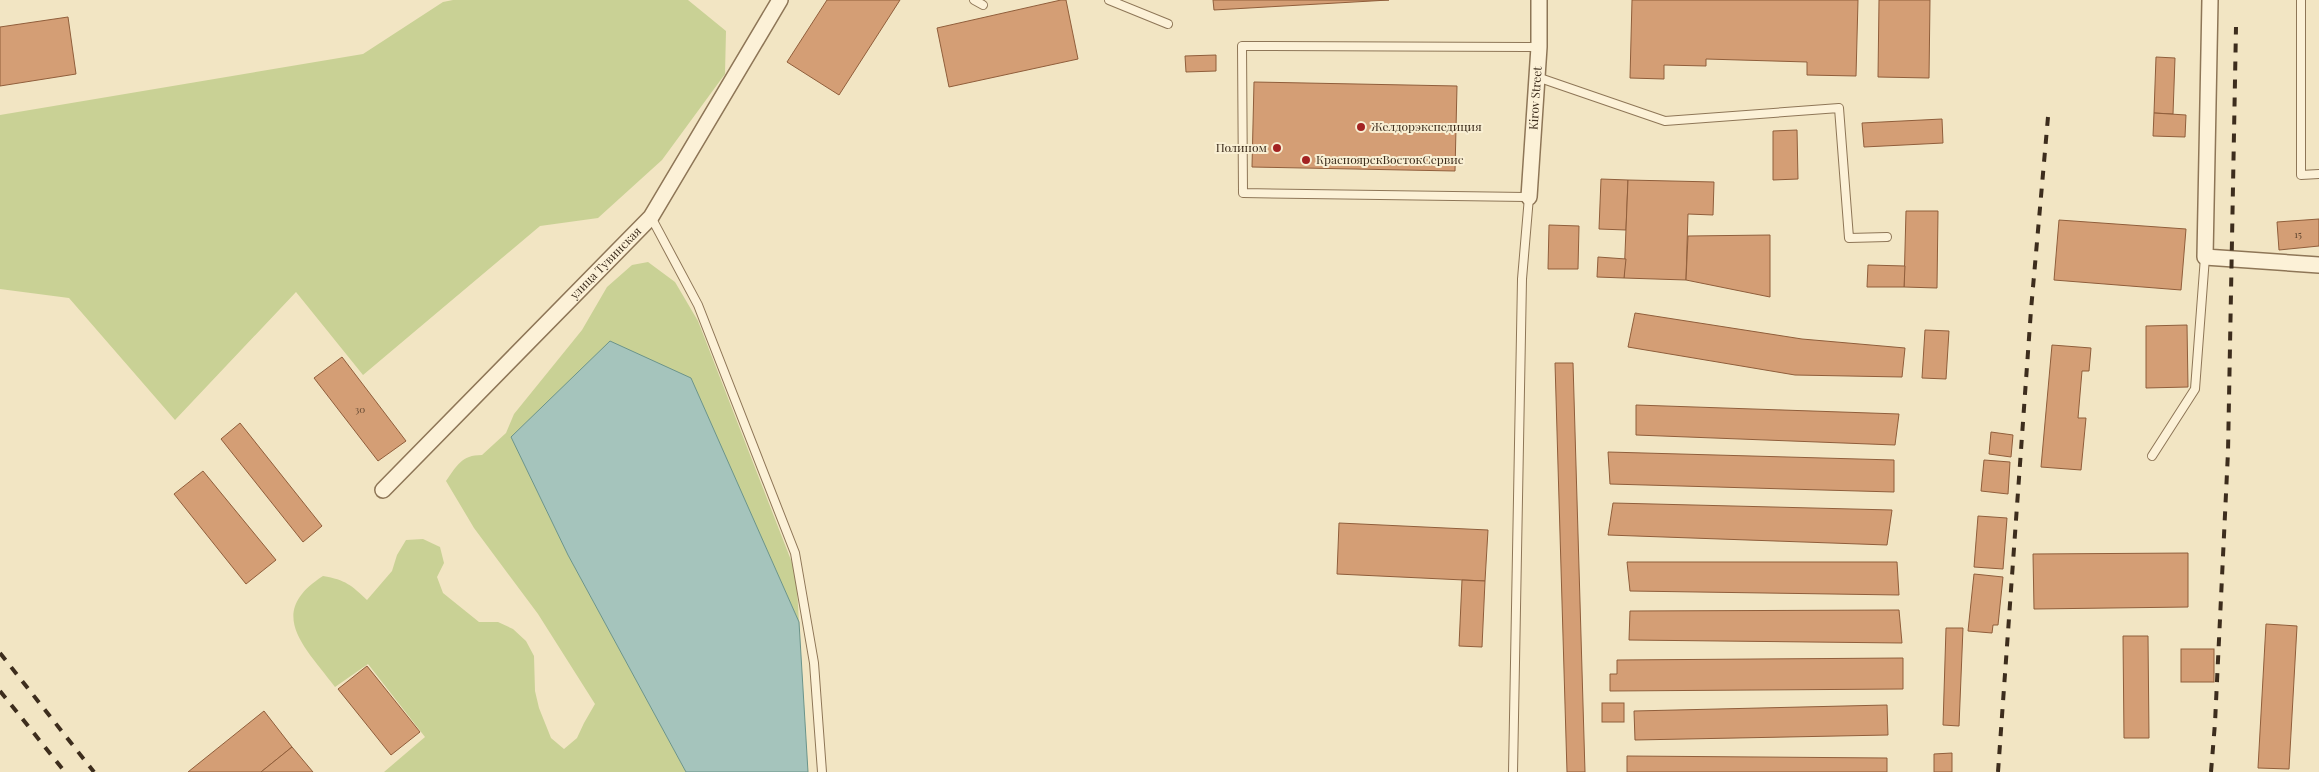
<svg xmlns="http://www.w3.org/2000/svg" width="2319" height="772" font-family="'Playfair Display',serif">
	<rect width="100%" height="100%" fill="#f2e5c3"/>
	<g fill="#c9d195">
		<polygon points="453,0 688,0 726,31 725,74 662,160 598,218 540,226 363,375 296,292 175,420 69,298 0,289 0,115 363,54 443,2"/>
		<path d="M648 262 675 282 698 321 796 573 799 622 690 378 560 391 511 437 568 555 686 772H384L425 737 368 664 335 687C305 647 265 613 323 576 346 580 351 585 367 600L392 571 397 555 406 540 423 539 440 547 444 563 437 577 443 593 479 622H498L513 629 526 641 534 656 535 691 539 708 551 738 564 749 577 738 584 723 595 704 538 614 474 528 446 481C457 466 461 455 482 455L506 433 514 414 582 330 607 287 632 265Z"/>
	</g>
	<polygon fill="#a5c4bc" stroke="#6b948a" points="610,341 691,378 799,622 808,772 686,772 568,555 511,437"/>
	<g fill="#d49e75" stroke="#905e3b">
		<polygon points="827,0 900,0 839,95 787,62"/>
		<polygon points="1061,0 1066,0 1078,59 949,87 937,28"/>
		<polygon points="1213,0 1389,0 1214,10"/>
		<polygon points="1632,0 1858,0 1856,76 1807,75 1807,62 1706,59 1706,66 1664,65 1664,79 1630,78"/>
		<polygon points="1879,0 1930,0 1929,78 1878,77"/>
		<polygon points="68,17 76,74 0,86 0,27"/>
		<polygon points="1216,55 1216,71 1186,72 1185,56"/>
		<polygon points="2156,57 2175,58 2173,114 2154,113"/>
		<polygon points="1254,82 1457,86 1455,171 1252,167"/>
		<polygon points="2154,113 2186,115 2185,137 2153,136"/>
		<polygon points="1942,119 1943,143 1864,147 1862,123"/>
		<polygon points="1797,130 1798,179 1773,180 1773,131"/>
		<polygon points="1601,179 1628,180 1626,230 1599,229"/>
		<polygon points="1628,180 1714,182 1713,215 1688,214 1686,280 1624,278"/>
		<polygon points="1906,211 1938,211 1937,288 1904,287"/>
		<polygon points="2319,219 2319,246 2279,250 2277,222"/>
		<polygon points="2059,220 2186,229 2181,290 2054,280"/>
		<polygon points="1549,225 1579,226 1578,269 1548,269"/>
		<polygon points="1770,235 1770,297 1686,280 1688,236"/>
		<polygon points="1598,257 1626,259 1624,278 1597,277"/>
		<polygon points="1868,265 1905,266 1904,287 1867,287"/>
		<polygon points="1635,313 1802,339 1905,348 1902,377 1795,375 1628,347"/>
		<polygon points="2187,325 2188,387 2146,388 2146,326"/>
		<polygon points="1925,330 1949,331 1946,379 1922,378"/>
		<polygon points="2052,345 2091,348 2089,371 2082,371 2078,418 2086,418 2081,470 2041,467"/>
		<polygon points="342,357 406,441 378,461 314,378"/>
		<polygon points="1555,363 1573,363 1585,772 1567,772"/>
		<polygon points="1636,405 1899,414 1895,445 1636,435"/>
		<polygon points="240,423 322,526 303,542 221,439"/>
		<polygon points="1991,432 2013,435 2011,457 1989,454"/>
		<polygon points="1608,452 1894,460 1894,492 1610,484"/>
		<polygon points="1984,460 2010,462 2008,494 1981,491"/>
		<polygon points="203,471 276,560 246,584 174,494"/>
		<polygon points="1613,503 1892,510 1887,545 1608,535"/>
		<polygon points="1978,516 2007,518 2003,569 1974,567"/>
		<polygon points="1339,523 1488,530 1485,581 1337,574"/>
		<polygon points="2188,553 2188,607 2034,609 2033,554"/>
		<polygon points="1627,562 1897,562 1899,595 1630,591"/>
		<polygon points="1974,574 2003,577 1998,625 1993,625 1992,633 1968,631"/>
		<polygon points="1462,580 1485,581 1482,647 1459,646"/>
		<polygon points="1899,610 1902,643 1629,640 1630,611"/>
		<polygon points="2266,624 2297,626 2289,769 2258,768"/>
		<polygon points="1946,628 1963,628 1959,726 1943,725"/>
		<polygon points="2123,636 2148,636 2149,738 2124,738"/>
		<rect x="2181" y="649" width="33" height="33"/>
		<polygon points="1903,658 1903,689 1610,691 1610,674 1617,674 1617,660"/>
		<polygon points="367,666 420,732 391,755 338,689"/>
		<rect x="1602" y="703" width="22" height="19"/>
		<polygon points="1887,705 1888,735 1635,740 1634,711"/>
		<polygon points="264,711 292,747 261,772 188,772"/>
		<polygon points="292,747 313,772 261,772"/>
		<polygon points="1952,753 1952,772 1934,772 1934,754"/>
		<polygon points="1627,756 1887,758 1887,772 1627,772"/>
	</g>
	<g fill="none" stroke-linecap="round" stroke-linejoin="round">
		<defs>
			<g id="service">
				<polyline points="974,0 983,5"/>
				<polyline points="1109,0 1168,24"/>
				<polyline points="2301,0 2301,175 2319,174"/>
				<polyline points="1537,77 1665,121 1839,108 1849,238 1887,237"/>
				<polyline points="651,217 698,305 795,553 814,663 822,772"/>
				<polyline points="2152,456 2195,389 2205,257"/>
				<polyline points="1513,772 1522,279 1529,197 1243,193 1242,46 1539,47"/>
			</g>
			<g id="minor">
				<polyline points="2210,0 2205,257 2319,265"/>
				<path id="s1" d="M1529 197 1539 47V0"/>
				<path id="s2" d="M383 490 651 217 780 0"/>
			</g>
		</defs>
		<use href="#service" stroke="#8e7657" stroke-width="10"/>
		<use href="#minor" stroke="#8e7657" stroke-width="18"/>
		<use href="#service" stroke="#fcf1d7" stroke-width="8"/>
		<use href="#minor" stroke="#fcf1d7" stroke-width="15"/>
		<g stroke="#3d2d1d" stroke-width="4" stroke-dasharray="9 9" stroke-linecap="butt">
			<polyline points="0,653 94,772"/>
			<polyline points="0,691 65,772"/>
			<polyline points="1998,772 2031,310 2048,117"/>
			<polyline points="2211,772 2215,723 2228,452 2236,27"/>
		</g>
	</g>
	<g fill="#a32322" stroke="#f9efd3" stroke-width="2">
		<circle cx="1361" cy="127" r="5"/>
		<circle cx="1277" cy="148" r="5"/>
		<circle cx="1306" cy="160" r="5"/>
	</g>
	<g text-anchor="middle" stroke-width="4" stroke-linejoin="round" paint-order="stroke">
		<g font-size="10" fill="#634933">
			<text x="2298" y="238">15</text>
			<text x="360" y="413">30</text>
		</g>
		<g font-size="12" fill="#3d2d1d" stroke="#f9efd3">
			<text dy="4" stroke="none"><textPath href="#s1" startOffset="99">Kirov Street</textPath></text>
			<text dy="4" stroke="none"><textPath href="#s2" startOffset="318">улица Тувинская</textPath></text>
		</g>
		<g font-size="12" fill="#3d2d1d" stroke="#f9efd3" text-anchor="start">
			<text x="1371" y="131">Желдорэкспедиция</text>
			<text x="1267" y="152" text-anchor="end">Полином</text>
			<text x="1316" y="164">КрасноярскВостокСервис</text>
		</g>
	</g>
</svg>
